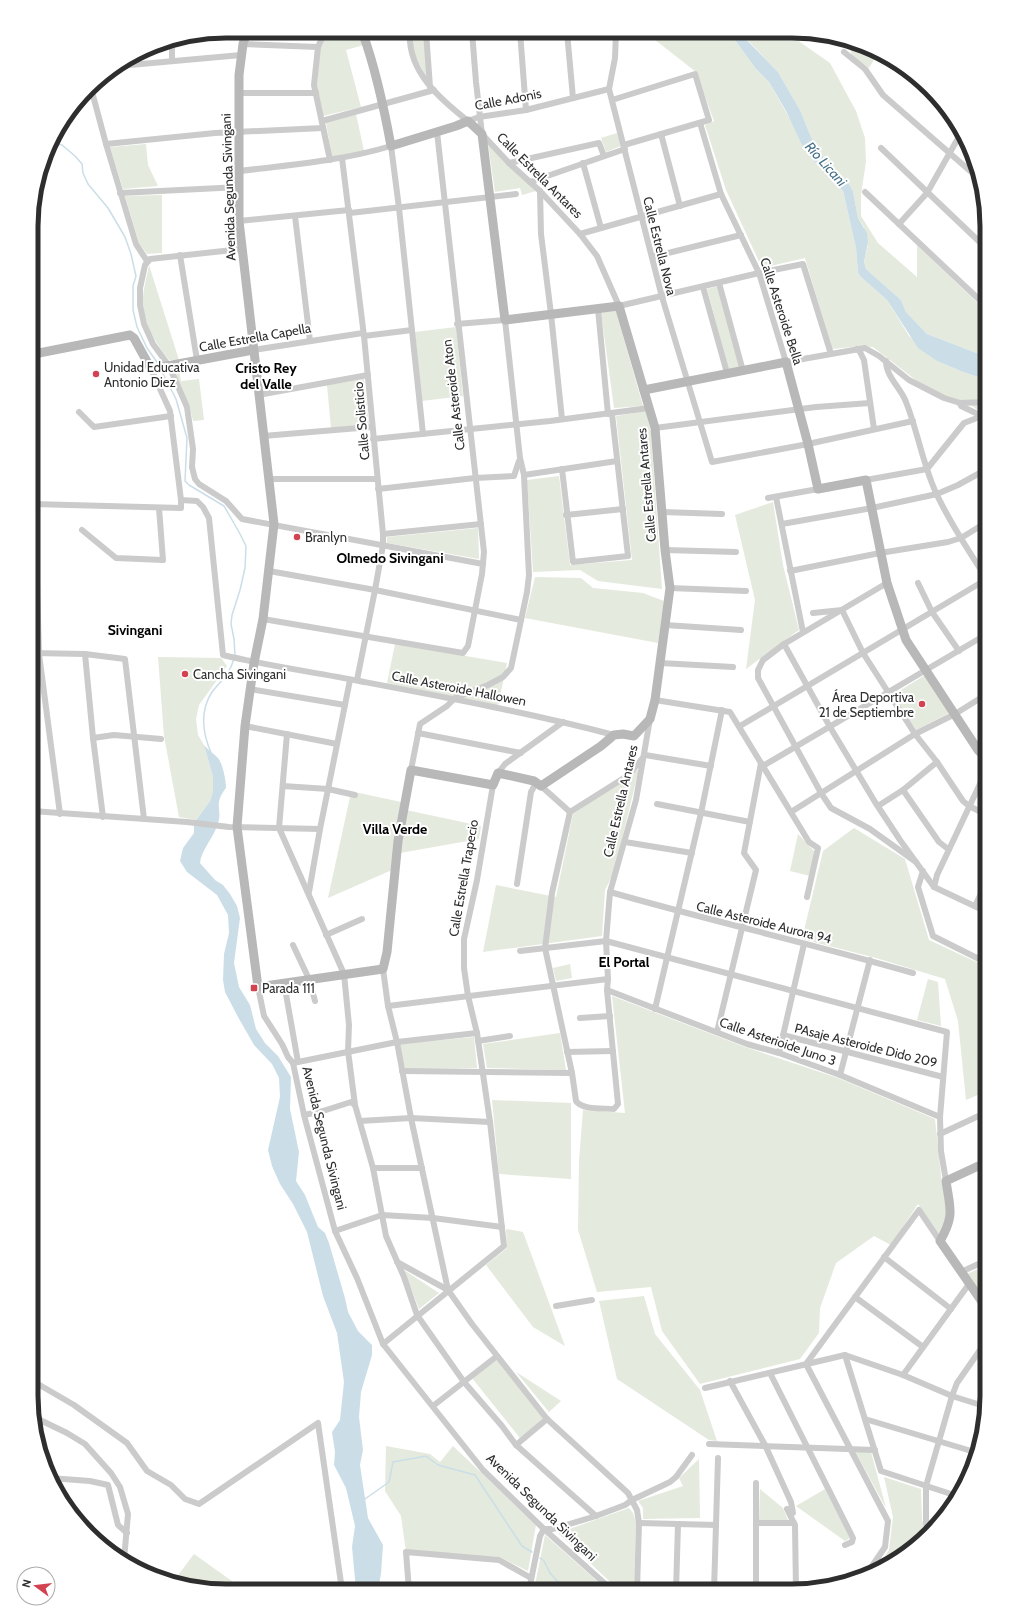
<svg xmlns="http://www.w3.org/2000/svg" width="1018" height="1622" font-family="Cabin,sans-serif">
	<rect width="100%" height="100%" fill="#fff"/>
	<g fill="#e4eadd">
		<polygon points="328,31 352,31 362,37 364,45 346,50 361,107 323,116 317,85 320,47"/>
		<polygon points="412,32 424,32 427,79 412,49"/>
		<polygon points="645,32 729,32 756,69 769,82 813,160 843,191 856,248 858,273 862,278 887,300 909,336 937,361 963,372 987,380 987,417 964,400 955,401 917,381 873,347 861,346 832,349 805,258 762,268 726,190 705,125 714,121 696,72"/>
		<polygon points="740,32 787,33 830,63 856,111 865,138 866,162 861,194 861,216 878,243 917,277 917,245 987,312 987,357 927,334 906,312 901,300 866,269 864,262 868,245 864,227 858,218 853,191 849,184 834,171 824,158 811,137 800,110 778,72"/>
		<polygon points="854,43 867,46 878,53 869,68 852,56 850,48"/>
		<polygon points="356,114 364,151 332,157 326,123"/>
		<polygon points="617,133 621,146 606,152 601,138"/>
		<polygon points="146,144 148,165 158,186 123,189 110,147"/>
		<polygon points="488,144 536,191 522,195 520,188 495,192"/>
		<polygon points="162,195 162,253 147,254 139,243 125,196"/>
		<path d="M149 265 179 360H169C156 344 145 326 143 305 142 292 147 277 149 265Z"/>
		<polygon points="718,286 740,368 729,371 707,289"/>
		<polygon points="616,311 643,406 614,408 601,312"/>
		<polygon points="456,327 463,396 422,401 415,332"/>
		<polygon points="178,366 181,381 199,379 204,420 193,421 190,407 171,367"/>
		<polygon points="364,379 369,424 331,428 327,385"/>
		<polygon points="646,411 651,433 662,589 598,581 580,570 533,572 527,480 559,476 570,565 632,560 616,416"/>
		<polygon points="773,502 783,565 799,630 746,669 755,600 735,515"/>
		<polygon points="478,528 479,559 387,543 387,537"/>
		<polygon points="535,577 581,578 593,588 643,593 664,601 658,643 525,618"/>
		<polygon points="395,644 507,663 498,706 387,683"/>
		<polygon points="158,657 221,658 227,666 199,705 196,719 198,735 204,745 213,777 213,791 210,801 196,820 179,817 164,736"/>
		<polygon points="925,675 951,712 916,730 893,695"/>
		<polygon points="639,769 614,872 605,890 602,936 483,952 496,885 556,897 573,814"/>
		<polygon points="359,793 401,802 392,870 328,898 350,797"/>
		<polygon points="406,810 481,826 479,839 400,853"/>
		<polygon points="854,828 905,859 929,940 987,967 987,1091 966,1100 958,1021 945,979 876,958 802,939 823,851"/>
		<polygon points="798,834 815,852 810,876 790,871"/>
		<polygon points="570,964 572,978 556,981 553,968"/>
		<polygon points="928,979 938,982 941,1026 917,1020"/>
		<polygon points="612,996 745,1047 838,1078 935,1119 942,1185 948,1213 946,1223 939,1234 918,1204 891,1245 874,1236 836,1263 820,1308 819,1333 800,1359 700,1384 662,1331 651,1287 597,1292 578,1230 579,1161 583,1110 625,1113"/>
		<polygon points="560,1033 566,1070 487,1068 483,1044"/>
		<polygon points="474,1037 477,1068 405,1069 400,1044"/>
		<polygon points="492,1100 571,1103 571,1179 499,1174"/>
		<polygon points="506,1229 523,1232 565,1346 533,1327 486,1265 507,1248"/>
		<polygon points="987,1265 987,1304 967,1274"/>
		<polygon points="404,1270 439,1293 419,1309"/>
		<polygon points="644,1296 655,1334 700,1390 717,1441 709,1440 617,1379 599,1301"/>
		<polygon points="496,1358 545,1418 520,1438 472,1378"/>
		<polygon points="516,1372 561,1401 549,1412"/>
		<polygon points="386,1446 430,1454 440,1462 453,1446 536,1525 528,1571 499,1557 406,1552 401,1516 385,1491"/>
		<polygon points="855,1451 871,1452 886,1508"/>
		<polygon points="699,1459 700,1518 643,1519 643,1508 638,1501 683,1486 679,1478"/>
		<polygon points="884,1477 921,1489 922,1519 926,1535 911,1550 875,1571 889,1550 893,1517"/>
		<polygon points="760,1489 783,1508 788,1520 759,1520"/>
		<polygon points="825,1489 850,1538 845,1541 796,1506"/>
		<polygon points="629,1508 633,1513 636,1522 634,1591 620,1591 558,1533"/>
		<polygon points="545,1535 607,1590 534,1590"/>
		<polygon points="194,1554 243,1589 201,1589 173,1582"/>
	</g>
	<g fill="#cbdee8">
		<polygon points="729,32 739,32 778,72 800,110 811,137 824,158 834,171 849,184 853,191 858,218 867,233 868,243 864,262 866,269 901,300 906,312 927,334 987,357 987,380 963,372 937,361 918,348 887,300 862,278 858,273 856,248 843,191 813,160 802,145 786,111 769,82 756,69"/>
		<path d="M204 745C208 750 213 753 218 758 223 764 226 781 226 788 212 806 224 809 217 826 213 838 201 851 200 863L215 880 223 885 230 894 237 906 240 918 234 963 239 987 250 1005 256 1029 265 1043 278 1056 291 1077 290 1109 299 1152 296 1181 305 1195 318 1227 325 1233 329 1243 345 1298 348 1312 358 1331 372 1345V1355L361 1392 359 1417 363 1450 360 1465 368 1518 383 1545 381 1574 378 1590H356L352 1547 355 1526 346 1488 334 1465 335 1452 332 1432 340 1420 344 1382 337 1333 323 1296 307 1232 293 1204 280 1184 272 1166 268 1150 280 1097 279 1078 272 1064 254 1045 238 1017 225 992 223 980 224 954 229 933 228 915 217 895 187 872 180 861 183 848 194 833V823L210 801 213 791V777Z"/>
	</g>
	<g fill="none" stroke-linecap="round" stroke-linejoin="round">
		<g stroke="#cbdee8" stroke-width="1.5">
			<polyline points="51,142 62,145 75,156 82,164 83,173 88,184 108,208 125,237 131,254 136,276 133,286 133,310 137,327 147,348 159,365"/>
			<polyline points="161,370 176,399 187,438 185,481 189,485 224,506 239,532 246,546 245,568 240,590 232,615 231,624 234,639 235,655"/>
			<path d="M212 755C203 735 199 712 212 692 222 679 228 677 234 659"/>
			<polyline points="365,1499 389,1482 393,1462 426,1456 438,1465 475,1475 522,1546 532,1552"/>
			<path d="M540 1558 544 1561 550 1573 559 1583C568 1583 578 1583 584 1590"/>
		</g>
		<g stroke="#cbcbcb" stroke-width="6">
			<polyline points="325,31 318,47 314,85 330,160"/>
			<path d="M410 32C407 71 440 99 468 121L479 117 526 110 609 89"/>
			<polyline points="426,32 430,87"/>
			<polyline points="472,32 476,82 482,134 509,163 540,191 580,234 597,256 619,306 759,273 803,264 831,354"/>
			<polyline points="520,32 526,110"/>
			<polyline points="567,32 573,98"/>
			<polyline points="616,32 615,58 609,89 662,297 712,462 808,444 913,421"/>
			<polyline points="792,33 793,33"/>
			<polyline points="172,42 172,61"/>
			<polyline points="243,44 318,47"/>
			<polyline points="844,52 865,69 883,95 977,177"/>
			<polyline points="119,66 241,55"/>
			<polyline points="91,88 106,144 136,244 147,261"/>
			<polyline points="238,93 316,93"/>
			<polyline points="612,100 695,74 709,120 624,145"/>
			<polyline points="322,121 434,90"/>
			<polyline points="700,123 721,194 759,273 786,362 865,348 879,356 909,380 944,398 960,403 987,402"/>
			<polyline points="661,134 680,206"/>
			<polyline points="106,144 215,133 323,128"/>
			<polyline points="881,148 987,249"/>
			<polyline points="342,158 364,336 383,534 383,545 375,590 357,680"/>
			<polyline points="509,163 599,143 604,156"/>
			<polyline points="583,163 601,228"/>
			<path d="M240 171C290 165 341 161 391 146L399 208 423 434"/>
			<polyline points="530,182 625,149"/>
			<polyline points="540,191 541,234 551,314 562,419"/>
			<polyline points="865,192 987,307"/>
			<polyline points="120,193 240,187"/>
			<polyline points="350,213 516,194"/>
			<polyline points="295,216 310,341"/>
			<polyline points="239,221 349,210"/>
			<polyline points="899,224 927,193 961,133"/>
			<polyline points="580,234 721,194"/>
			<polyline points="242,249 150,259 145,265 140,288 140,305 144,324 153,344 169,366 187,407 193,449 192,467 195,479 199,484 226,501 242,519 483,564"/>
			<polyline points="180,255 197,360"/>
			<polyline points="652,257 741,235"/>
			<polyline points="719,283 743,371"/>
			<polyline points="703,287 727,373"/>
			<polyline points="598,309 608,414"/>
			<polyline points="364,336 412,330"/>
			<polyline points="857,349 860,352 864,360 874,429"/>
			<polyline points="253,350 363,333"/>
			<path d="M886 361C886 377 901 388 906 402 918 432 923 466 937 495 951 524 969 552 987 579"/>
			<path d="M151 369 170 411 181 500 197 501 203 507 209 518 223 655C268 666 314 672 359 681 444 697 530 713 614 735"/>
			<polyline points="258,395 368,375"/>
			<polyline points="960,403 961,406 982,416 987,422"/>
			<polyline points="79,412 94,427 171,416"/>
			<polyline points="655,428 816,407 870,403"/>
			<polyline points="263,436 371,427"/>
			<polyline points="373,439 550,421 649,408"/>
			<polyline points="562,469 573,562 628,556 612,414"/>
			<polyline points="524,475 617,461"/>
			<polyline points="268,479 377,479"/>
			<polyline points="866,480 927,469 964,423 982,416"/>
			<polyline points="378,489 475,478 514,476 519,461"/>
			<polyline points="776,497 803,632"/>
			<polyline points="768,498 818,489"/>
			<polyline points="32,504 181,508 181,500"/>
			<polyline points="662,512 722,514"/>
			<polyline points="566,515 623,509"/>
			<polyline points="782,524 872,508 937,494 958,485 987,469"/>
			<polyline points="82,530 116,558 163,560 159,508"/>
			<polyline points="383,534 481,524"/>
			<polyline points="665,550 736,552"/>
			<polyline points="269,571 375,590 521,620"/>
			<polyline points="790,571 880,553 948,542 961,538 987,522"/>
			<polyline points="37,583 39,654 60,814"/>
			<polyline points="887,583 784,644 763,660 758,670 758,678 821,793 831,808 870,829 916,862"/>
			<polyline points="918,583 932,612 959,651"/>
			<polyline points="670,588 746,591"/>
			<polyline points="813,613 842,610 863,653 915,734 937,762 963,801 969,806 987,815"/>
			<polyline points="263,619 463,653 468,646 482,574 484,552 437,132"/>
			<polyline points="665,625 741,630"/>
			<polyline points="784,644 830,727 875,802 900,840 934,887 987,912"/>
			<polyline points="32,653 85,654 125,659 144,819"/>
			<polyline points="85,654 93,738 103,817"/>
			<polyline points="660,663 733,667"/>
			<polyline points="250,689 345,705"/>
			<polyline points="655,700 730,712 809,842 818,848 807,897"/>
			<polyline points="245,726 337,744"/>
			<polyline points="740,726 987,579"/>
			<polyline points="418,733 521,753"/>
			<polyline points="287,734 279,828 344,974 349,1025 348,1051 355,1105"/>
			<polyline points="93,738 114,735 161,739"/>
			<path d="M645 755 633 770 624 778 570 812 552 893 545 948 572 1073 576 1101C582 1110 603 1108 614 1109L618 1104 607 990 608 979 606 941 610 892 636 800 650 719"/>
			<polyline points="645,755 711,766"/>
			<polyline points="763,766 987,634"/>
			<polyline points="411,770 420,724 447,706 455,698 488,685 503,677 511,668 527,592 529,575 524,475 520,458 505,320 457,324"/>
			<polyline points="498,773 505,764 563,722"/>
			<polyline points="283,786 328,789 355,795"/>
			<polyline points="541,786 570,812"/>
			<polyline points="903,790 939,842 948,849"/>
			<polyline points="657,804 750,822"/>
			<polyline points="878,806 903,790 937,762"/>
			<polyline points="32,811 187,822 229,827 320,829"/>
			<polyline points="791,812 915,734 955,714 987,694"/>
			<polyline points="625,842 692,853"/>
			<polyline points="923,871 918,887 933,936 987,963"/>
			<polyline points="517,884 531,792 536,783"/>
			<polyline points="934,887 937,875 987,769"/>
			<polyline points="309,892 320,829 350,680"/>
			<path d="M610 892C711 921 813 944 913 973"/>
			<polyline points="975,906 987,881"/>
			<polyline points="326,935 362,919"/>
			<polyline points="293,945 309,979 315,1001"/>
			<polyline points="520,951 606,941 947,1032 940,1117 941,1151 946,1181"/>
			<polyline points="383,969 388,1006 397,1042 411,1118 448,1290 472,1324 547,1419 628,1493 637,1510 639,1523 637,1591"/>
			<polyline points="284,983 298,1062"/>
			<polyline points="258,987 264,1016 282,1044 288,1057 293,1063 304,1115 335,1231 357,1278 383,1344 483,1470 544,1529 612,1590"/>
			<polyline points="607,990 747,1044 779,1053 840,1075 940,1117"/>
			<polyline points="388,1006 608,979"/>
			<polyline points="655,1009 701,813 722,710"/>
			<polyline points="580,1018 610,1016"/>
			<polyline points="717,1032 756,870 744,853 761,763"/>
			<polyline points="783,1035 943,1077"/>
			<polyline points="478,1041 510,1036"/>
			<polyline points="567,1052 613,1051"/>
			<polyline points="779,1053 804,944"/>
			<polyline points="293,1063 397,1042 477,1033"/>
			<polyline points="402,1071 572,1073"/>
			<polyline points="840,1075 870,960"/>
			<polyline points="304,1115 323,1111 351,1102 355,1105 373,1168 386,1236 404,1277 417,1315 464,1382 502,1426 516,1445 596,1516"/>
			<polyline points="360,1121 411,1118 490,1122"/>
			<polyline points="940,1134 987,1112"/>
			<polyline points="373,1168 422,1168"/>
			<polyline points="335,1231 382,1215 433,1218 502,1227"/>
			<polyline points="884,1257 951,1309"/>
			<polyline points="397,1262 448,1290"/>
			<polyline points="961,1272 987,1260"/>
			<polyline points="855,1297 923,1347"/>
			<polyline points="556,1306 592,1300"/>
			<polyline points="383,1344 504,1246 490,1122 477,1033 468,996 464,968 464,939 477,880 493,785"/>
			<polyline points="845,1355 881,1471 957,1496"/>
			<polyline points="770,1373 853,1538 852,1542 845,1545"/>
			<polyline points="903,1375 969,1284"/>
			<polyline points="31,1380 74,1405 127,1443 147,1471 171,1485 185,1499 199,1504 318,1423 342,1590"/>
			<polyline points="730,1381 765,1445 791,1502 793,1513"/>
			<polyline points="705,1388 845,1355 903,1375 952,1396 987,1407"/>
			<polyline points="433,1406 497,1356"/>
			<polyline points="36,1418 67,1433 85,1444 111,1473 120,1487 128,1514 124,1560"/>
			<polyline points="865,1419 978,1453"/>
			<polyline points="709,1444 875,1450"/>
			<polyline points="516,1445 547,1419"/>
			<polyline points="50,1478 90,1481 108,1485 118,1525 127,1533"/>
			<polyline points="756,1483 756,1591"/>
			<polyline points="787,1509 795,1525 796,1590"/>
			<polyline points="639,1523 716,1525"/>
			<polyline points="756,1523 794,1523"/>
			<polyline points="930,1531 926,1524 926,1486 952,1396 957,1383 987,1340"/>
			<polyline points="871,1573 872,1566 885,1547 888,1521 806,1364 919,1210 940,1241"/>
			<polyline points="409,1590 406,1552 499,1560 531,1578"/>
			<polyline points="529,1590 540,1536 544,1529 553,1529 596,1516 625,1505 632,1500 670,1482 676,1477 692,1455"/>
			<polyline points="676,1591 678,1524"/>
			<polyline points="714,1591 718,1458"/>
		</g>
		<g stroke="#b8b8b8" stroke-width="9">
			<path d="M247 31 243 44 239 75V221L274 524 263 619 254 663 245 726 237 827 258 987 383 969 387 952 398 841 411 770 493 785 498 773 534 781 541 786 601 746 614 735 623 734 634 736 650 719 655 700 670 588 665 550 655 428 619 306 505 320 482 134 468 121 456 126 391 146C384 108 376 70 363 34L358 31"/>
			<polyline points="32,351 39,353 130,335 134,338 151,369 253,350"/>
			<polyline points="644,390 786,362 808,444 818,489 866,480 887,583 906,640 978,750 987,759"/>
			<path d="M987 1309 940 1241C955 1215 950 1209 946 1181L987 1162"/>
		</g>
	</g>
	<g fill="#d34251" stroke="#fff" stroke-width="1.5">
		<circle cx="96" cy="374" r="4"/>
		<circle cx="297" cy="537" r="4"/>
		<circle cx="185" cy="674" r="4"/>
		<circle cx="922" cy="704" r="4"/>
		<rect x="250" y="984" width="8" height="8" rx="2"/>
	</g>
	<g text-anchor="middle" stroke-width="4" stroke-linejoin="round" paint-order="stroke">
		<g font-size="13" fill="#2e2e2e" stroke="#fff">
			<text transform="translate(508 99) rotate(-11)" y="5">Calle Adonis</text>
			<text transform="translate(540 175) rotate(45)" y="5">Calle Estrella Antares</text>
			<text transform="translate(228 187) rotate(-92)" y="5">Avenida Segunda Sivingani</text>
			<text transform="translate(660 246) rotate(76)" y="5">Calle Estrella Nova</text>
			<text transform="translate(782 311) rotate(72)" y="5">Calle Asteroide Bella</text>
			<text transform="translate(255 337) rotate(-10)" y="5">Calle Estrella Capella</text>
			<text transform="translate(453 395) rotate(-97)" y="5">Calle Asteroide Aton</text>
			<text transform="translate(361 421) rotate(-95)" y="5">Calle Solisticio</text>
			<text transform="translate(646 485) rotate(-95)" y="5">Calle Estrella Antares</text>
			<text transform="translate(459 688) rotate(11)" y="5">Calle Asteroide Hallowen</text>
			<text transform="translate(620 801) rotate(-77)" y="5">Calle Estrella Antares</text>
			<text transform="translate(463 878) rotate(-80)" y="5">Calle Estrella Trapecio</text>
			<text transform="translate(764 922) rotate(14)" y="5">Calle Asteroide Aurora 94</text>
			<text transform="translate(778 1041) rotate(19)" y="5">Calle Asterioide Juno 3</text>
			<text transform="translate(866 1045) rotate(14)" y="5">PAsaje Asteroide Dido 209</text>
			<text transform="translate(325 1138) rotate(76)" y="5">Avenida Segunda Sivingani</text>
			<text transform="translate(542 1507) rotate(44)" y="5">Avenida Segunda Sivingani</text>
		</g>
		<g font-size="13" fill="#2e2e2e" stroke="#fff" text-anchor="start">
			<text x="104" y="372">Unidad Educativa<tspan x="104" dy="15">Antonio Diez</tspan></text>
			<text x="305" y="542">Branlyn</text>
			<text x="193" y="679">Cancha Sivingani</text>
			<text x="914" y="702" text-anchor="end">Área Deportiva<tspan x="914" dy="15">21 de Septiembre</tspan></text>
			<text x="262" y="993">Parada 111</text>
		</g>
		<g font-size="14" font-style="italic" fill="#447088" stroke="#fff">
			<text transform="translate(826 164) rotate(48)" y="5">Río Licani</text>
		</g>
		<g font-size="14" font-weight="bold" fill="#000" stroke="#fff">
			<text x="266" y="373">Cristo Rey<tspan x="266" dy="16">del Valle</tspan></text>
			<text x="390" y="563">Olmedo Sivingani</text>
			<text x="135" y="635">Sivingani</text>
			<text x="395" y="834">Villa Verde</text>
			<text x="624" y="967">El Portal</text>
		</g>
	</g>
	<path d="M0 0H1018V1622H0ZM226 38H792A188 188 0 0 1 980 226V1396A188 188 0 0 1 792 1584H226A188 188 0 0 1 38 1396V226A188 188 0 0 1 226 38Z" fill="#fff" fill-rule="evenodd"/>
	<path fill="none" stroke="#2e2e2e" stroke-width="5" d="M226 38H792A188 188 0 0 1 980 226V1396A188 188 0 0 1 792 1584H226A188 188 0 0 1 38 1396V226A188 188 0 0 1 226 38Z"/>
	<g transform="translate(36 1586) rotate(285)"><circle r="19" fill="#ffffff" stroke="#ababab"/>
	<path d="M0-3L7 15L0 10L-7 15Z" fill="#d34251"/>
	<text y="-6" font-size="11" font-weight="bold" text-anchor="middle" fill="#2e2e2e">N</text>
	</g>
</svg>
